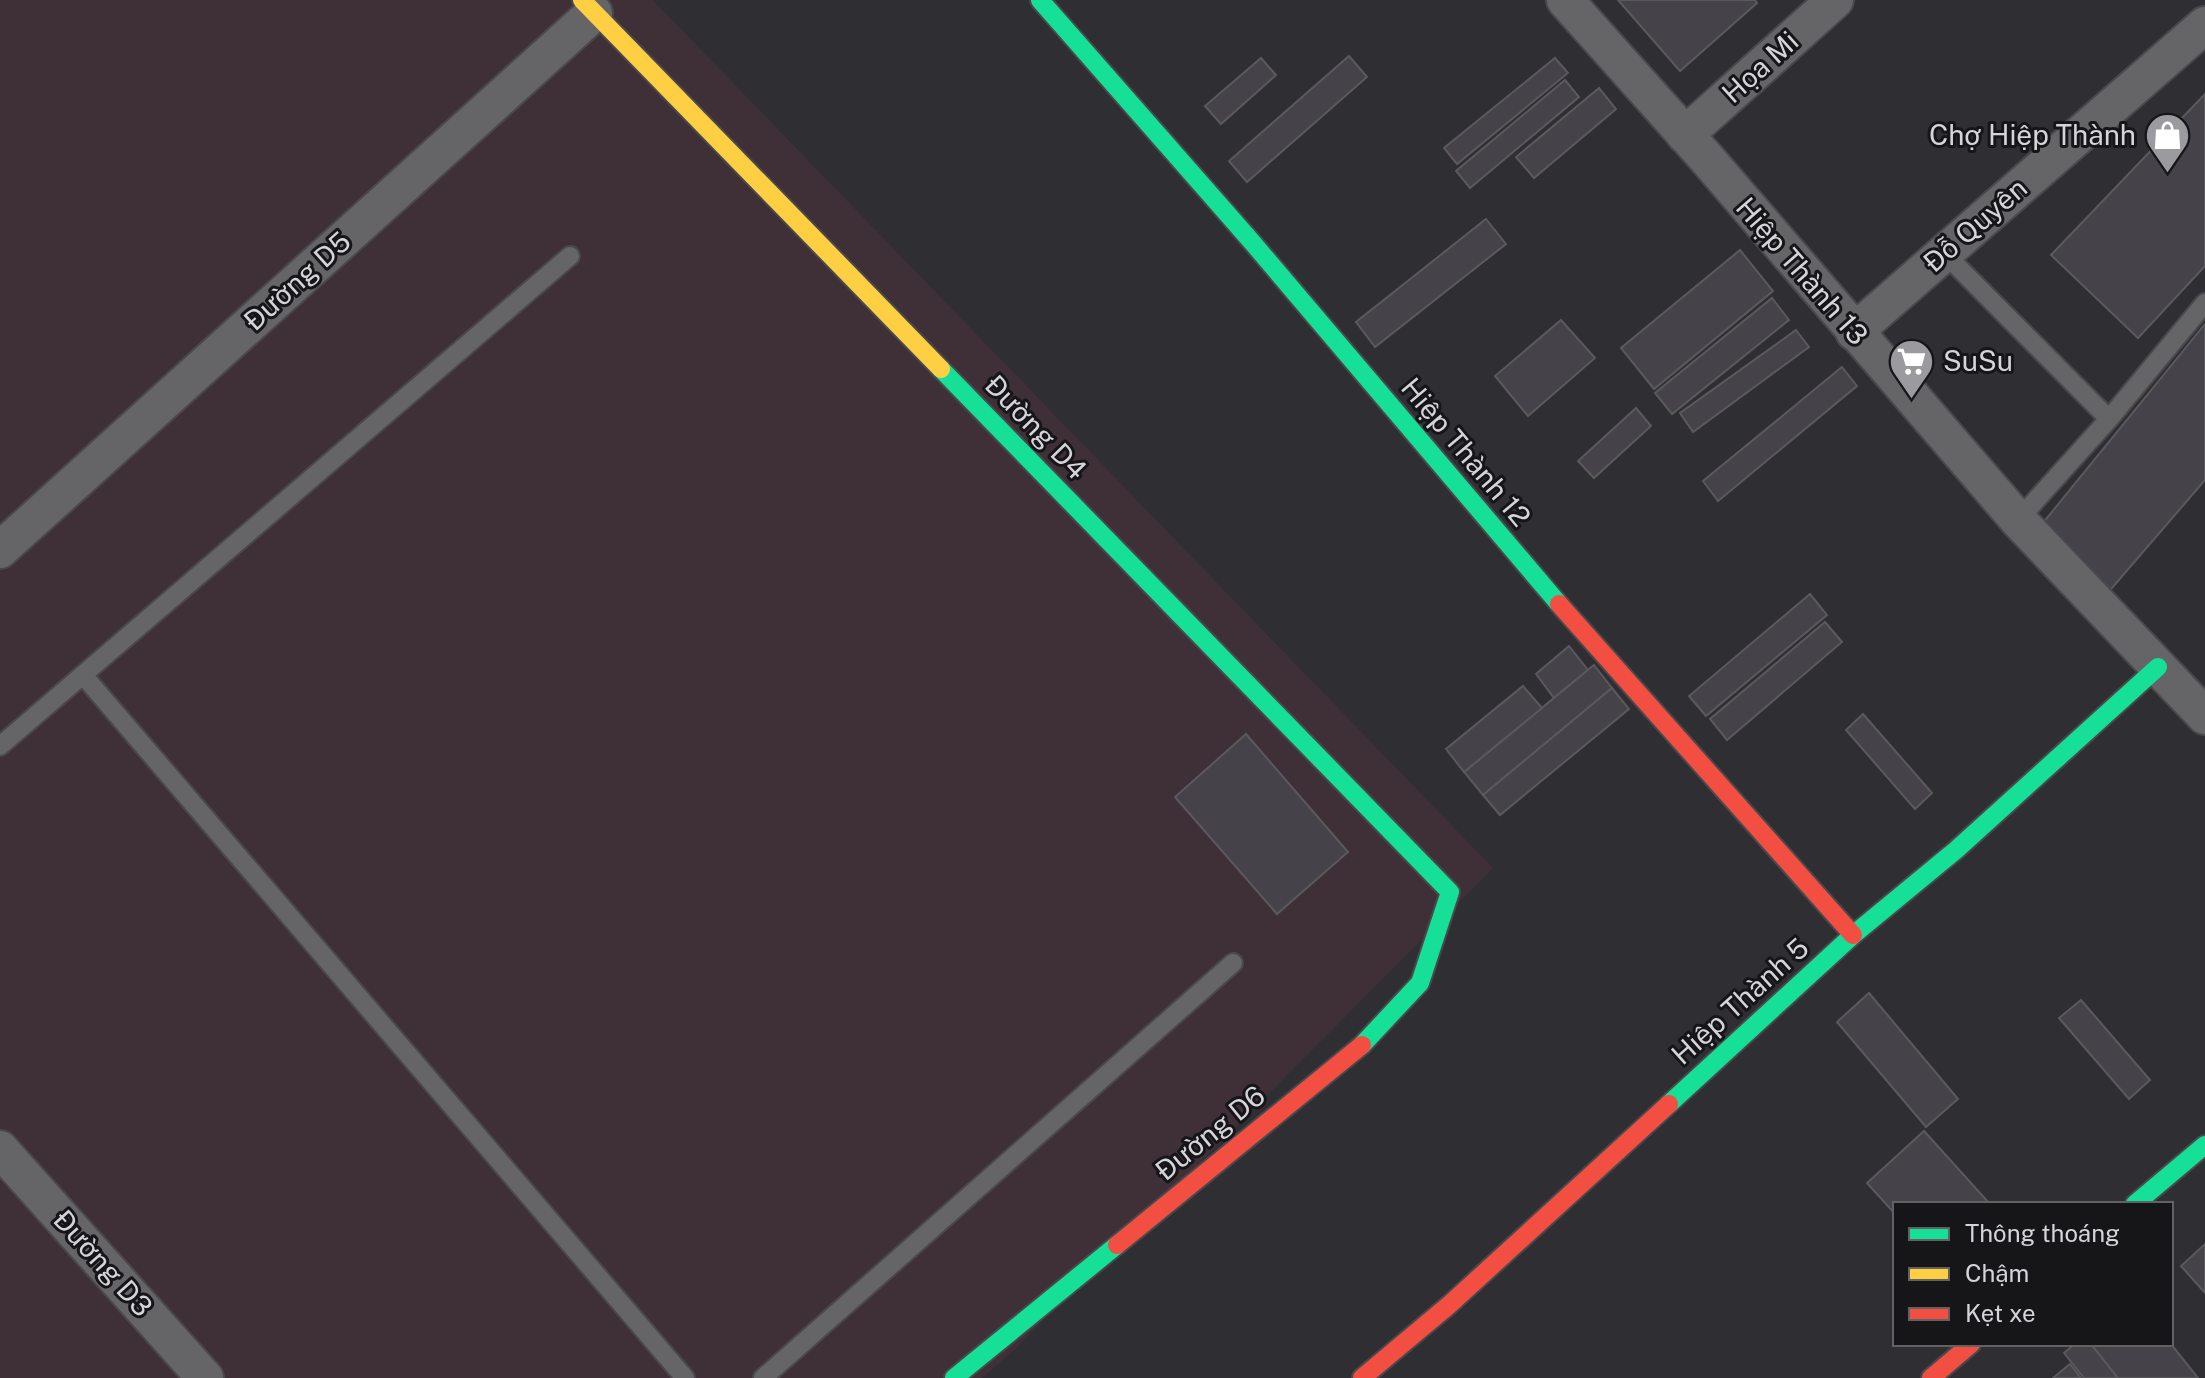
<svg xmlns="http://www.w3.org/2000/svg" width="2205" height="1378" font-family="'Public Sans',sans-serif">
	<rect width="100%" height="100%" fill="#2f2e33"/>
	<polygon fill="#3f3038" points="0,0 653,0 1493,868 1011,1353 982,1378 0,1378"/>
	<g fill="#464249" stroke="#5a595d" stroke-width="2">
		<polygon points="1618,0 1755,0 1757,3 1680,71"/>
		<polygon points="1349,56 1367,77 1247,182 1229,161"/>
		<polygon points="1261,58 1276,75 1221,124 1205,106"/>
		<polygon points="1555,58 1568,73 1457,164 1444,148"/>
		<polygon points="1565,80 1579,97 1470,188 1456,171"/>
		<polygon points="1599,88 1616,109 1534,178 1516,157"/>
		<polygon points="2205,94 2205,266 2138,338 2051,255"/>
		<polygon points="1486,219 1506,244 1375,347 1356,322"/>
		<polygon points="1740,250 1773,291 1654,389 1621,348"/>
		<polygon points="1772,298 1789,320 1672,414 1655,393"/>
		<polygon points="1561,320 1595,358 1528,416 1495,376"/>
		<polygon points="2205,324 2205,480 2106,595 2042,524"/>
		<polygon points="1796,330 1809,347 1693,432 1680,413"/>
		<polygon points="1842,367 1857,386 1718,501 1703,481"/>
		<polygon points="1636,408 1651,426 1594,478 1578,461"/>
		<polygon points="1810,594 1827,615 1706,716 1689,696"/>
		<polygon points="1825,622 1842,642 1727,740 1710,719"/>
		<polygon points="1569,646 1588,670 1554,698 1536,674"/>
		<polygon points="1594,665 1612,688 1483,795 1464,772"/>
		<polygon points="1523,686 1542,708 1464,772 1446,749"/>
		<polygon points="1612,688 1629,709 1500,815 1483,795"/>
		<polygon points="1863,714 1932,793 1915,809 1846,730"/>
		<polygon points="1246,734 1348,852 1277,914 1175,797"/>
		<polygon points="1869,993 1958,1099 1926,1127 1837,1022"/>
		<polygon points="2081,1000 2150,1080 2129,1099 2059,1018"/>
		<polygon points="1924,1131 1990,1204 1895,1204 1895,1214 1867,1183"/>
		<polygon points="2205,1244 2205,1293 2181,1266"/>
		<polygon points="2075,1344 2091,1344 2118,1378 2084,1378 2064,1353"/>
		<polygon points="2091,1344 2171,1344 2198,1378 2118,1378"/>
		<polygon points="2070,1364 2081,1378 2053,1378"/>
	</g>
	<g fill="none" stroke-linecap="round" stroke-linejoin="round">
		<defs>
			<g id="lane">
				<polyline points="1943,252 2109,419"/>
				<polyline points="2018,520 2109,419 2205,303"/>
				<polyline points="83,675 685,1378"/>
				<polyline points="0,746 570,256"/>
				<polyline points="763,1378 1233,963"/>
			</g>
			<g id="street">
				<polyline points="1565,0 1708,160 2018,520 2205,716"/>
				<polyline points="1685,135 1835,0"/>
				<polyline points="1854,332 2205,25"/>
				<polyline points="0,550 594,13"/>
				<polyline points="0,1149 205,1378"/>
			</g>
			<g id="fast">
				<polyline points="1040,0 1252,242 1559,604"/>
				<polyline points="941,369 1450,892 1420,983 1362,1045"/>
				<polyline points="1669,1104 1853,935 1956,850 2158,667"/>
				<polyline points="2135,1204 2205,1145"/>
				<polyline points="954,1378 1117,1245"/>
			</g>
			<polyline id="slow" points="582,0 941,369"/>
			<g id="jam">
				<polyline points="1559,604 1853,935"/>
				<polyline points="1117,1245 1362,1045"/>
				<polyline points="1362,1378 1449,1305 1669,1104"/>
				<polyline points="1931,1378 1971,1344"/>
			</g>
		</defs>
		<use href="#lane" stroke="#49494c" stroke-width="22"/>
		<use href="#street" stroke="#49494c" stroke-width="40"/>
		<use href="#fast" stroke="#49494c" stroke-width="22"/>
		<use href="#slow" stroke="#49494c" stroke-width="22"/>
		<use href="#jam" stroke="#49494c" stroke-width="22"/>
		<use href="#lane" stroke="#656568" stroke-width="18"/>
		<use href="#street" stroke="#656568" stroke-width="36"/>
		<use href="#fast" stroke="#16e098" stroke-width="18"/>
		<use href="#slow" stroke="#ffcf43" stroke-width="18"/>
		<use href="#jam" stroke="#f24e42" stroke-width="18"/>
	</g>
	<defs>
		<symbol id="shop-pin" viewBox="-11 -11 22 30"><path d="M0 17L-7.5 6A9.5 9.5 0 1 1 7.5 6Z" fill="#9b9a9e" stroke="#161619"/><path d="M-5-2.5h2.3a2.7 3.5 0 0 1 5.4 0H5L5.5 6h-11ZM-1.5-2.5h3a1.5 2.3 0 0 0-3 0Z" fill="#fff"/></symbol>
		<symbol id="supermarket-pin" viewBox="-11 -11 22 30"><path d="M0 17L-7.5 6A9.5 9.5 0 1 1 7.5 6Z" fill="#9b9a9e" stroke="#161619"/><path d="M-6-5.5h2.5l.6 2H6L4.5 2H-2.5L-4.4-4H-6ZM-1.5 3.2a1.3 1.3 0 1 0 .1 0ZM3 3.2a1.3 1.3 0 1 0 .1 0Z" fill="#fff"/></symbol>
	</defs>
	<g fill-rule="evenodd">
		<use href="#shop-pin" x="2142" y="110" width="51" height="69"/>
		<use href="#supermarket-pin" x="1886" y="336" width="51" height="69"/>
	</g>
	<g text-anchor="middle" stroke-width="6" stroke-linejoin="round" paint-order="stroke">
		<g font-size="28" fill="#d5d4d8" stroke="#161619">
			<text transform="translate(1760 67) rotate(-42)" y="10">Họa Mi</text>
			<text transform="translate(1975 225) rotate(-41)" y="10">Đỗ Quyên</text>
			<text transform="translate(1802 271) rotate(49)" y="10">Hiệp Thành 13</text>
			<text transform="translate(297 281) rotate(-42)" y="10">Đường D5</text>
			<text transform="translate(1036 427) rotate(46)" y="10">Đường D4</text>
			<text transform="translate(1466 452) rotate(50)" y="10">Hiệp Thành 12</text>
			<text transform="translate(1740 1001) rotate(-42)" y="10">Hiệp Thành 5</text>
			<text transform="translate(1210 1133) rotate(-39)" y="10">Đường D6</text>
			<text transform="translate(103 1263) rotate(48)" y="10">Đường D3</text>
		</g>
		<g font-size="28" fill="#d5d4d8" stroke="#161619" text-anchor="end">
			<text x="2136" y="145">Chợ Hiệp Thành</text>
			<text x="1943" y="371" text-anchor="start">SuSu</text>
		</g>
	</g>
	<rect x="1893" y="1202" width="280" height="144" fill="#161619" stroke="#626265" stroke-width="2"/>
	<rect x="1909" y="1228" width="40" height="12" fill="#16e098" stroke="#626265" stroke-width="2"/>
	<text x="1965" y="1242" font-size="24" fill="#d5d4d8">Thông thoáng</text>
	<rect x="1909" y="1268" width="40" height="12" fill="#ffcf43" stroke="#626265" stroke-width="2"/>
	<text x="1965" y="1282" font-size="24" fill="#d5d4d8">Chậm</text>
	<rect x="1909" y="1308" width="40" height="12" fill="#f24e42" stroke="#626265" stroke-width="2"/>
	<text x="1965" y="1322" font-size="24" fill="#d5d4d8">Kẹt xe</text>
</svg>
